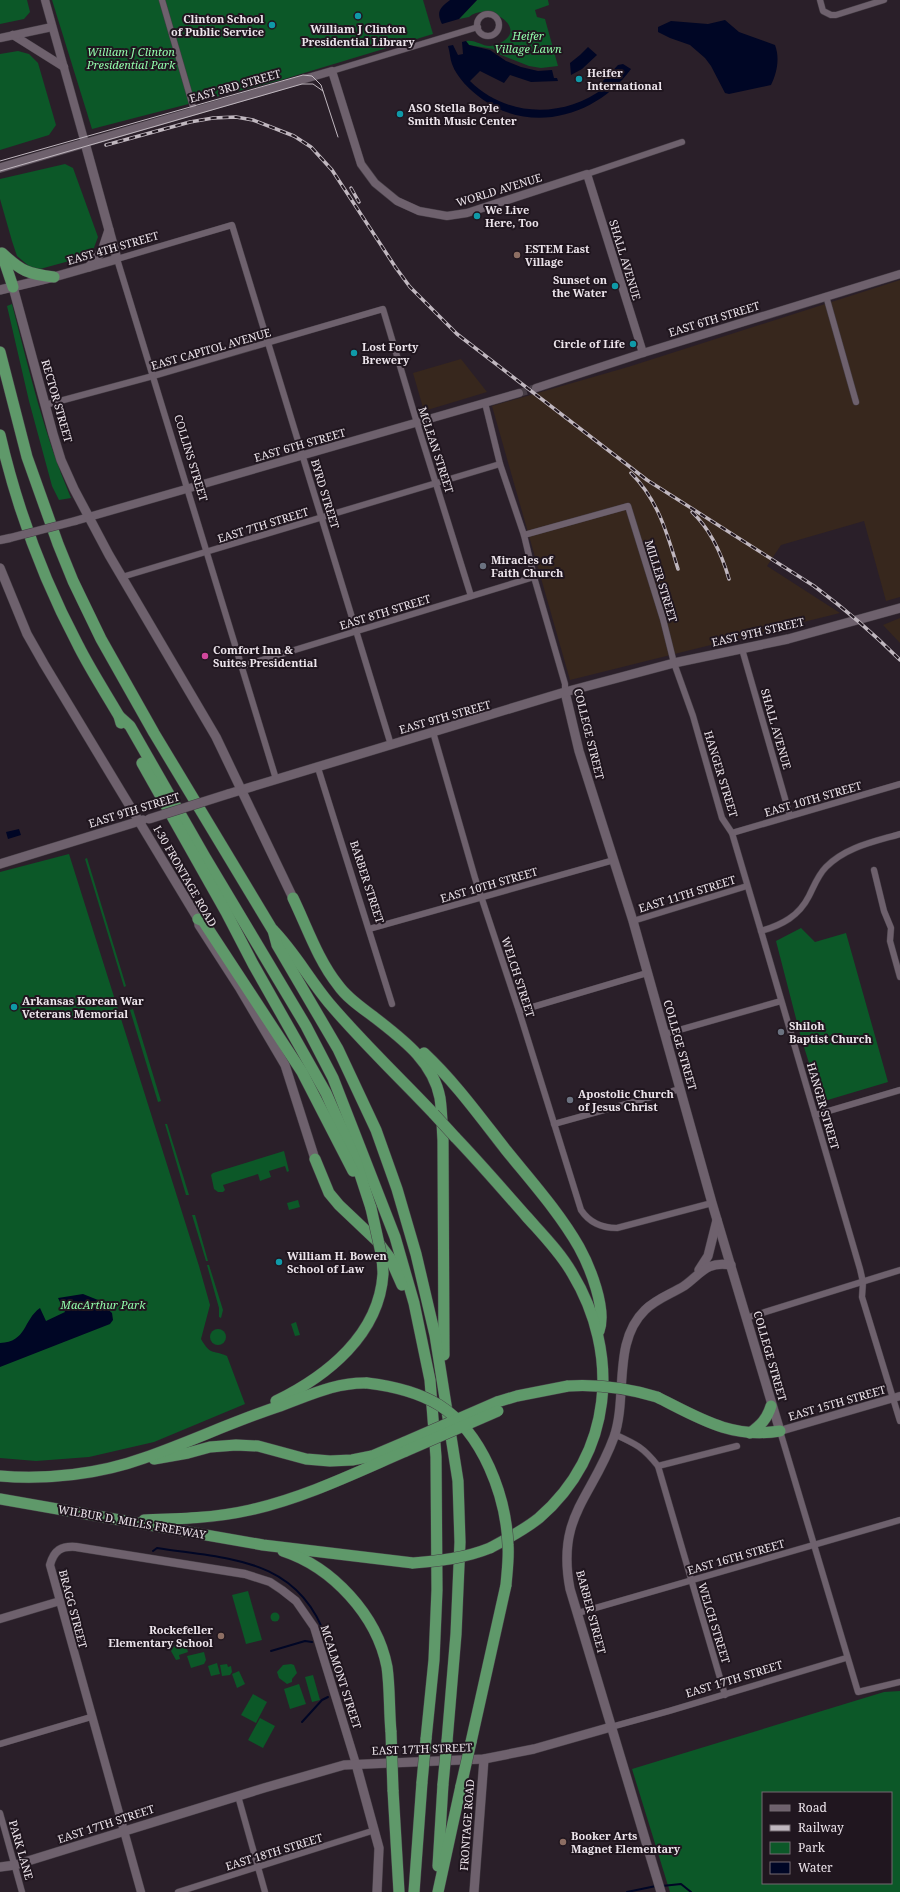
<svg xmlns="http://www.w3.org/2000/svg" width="900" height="1892" font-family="'Noto Serif',serif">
	<rect width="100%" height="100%" fill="#2a1f29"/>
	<g fill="#37271d">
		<polygon points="900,280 900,597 886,601 864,521 781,545 767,566 840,613 570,680 492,406 628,367"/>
		<polygon points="461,359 487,392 424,411 413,373"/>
		<polygon points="900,618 900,643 883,625"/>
	</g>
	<g fill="#0c5828" fill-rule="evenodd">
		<polygon points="0,0 27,0 30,12 24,19 0,24"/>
		<polygon points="52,0 423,0 433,34 281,80 92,129"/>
		<path d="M477 0H548L549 5 535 10 537 17 545 19 558 66 541 68 529 66 501 55 493 49 469 45 466 41C477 39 484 49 495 45 535 31 487 0 469 17L459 19Z"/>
		<polygon points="18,51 29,54 38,63 56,125 49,135 0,150 0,54"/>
		<polygon points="65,164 73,168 98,237 92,253 84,257 40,269 30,267 17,256 12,241 0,199 0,179"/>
		<path d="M12 304C29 370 44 435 71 498L59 500 52 486 29 401 7 306Z"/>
		<path d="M69 854 199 1266 210 1305 201 1339C211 1356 211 1349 227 1356L245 1404 154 1442 89 1457 36 1461 0 1458V872Z"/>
		<polygon points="87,858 126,986 124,987 85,859"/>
		<polygon points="801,928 815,942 846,933 888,1082 821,1102 800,1034 776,941"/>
		<polygon points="133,1009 161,1101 158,1102 130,1010"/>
		<polygon points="165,1124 167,1124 189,1195 186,1195"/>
		<polygon points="284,1151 289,1171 287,1172 285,1166 269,1171 271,1177 260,1181 258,1174 223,1185 225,1190 223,1192 218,1192 214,1189 211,1175 213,1173"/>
		<polygon points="298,1200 300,1207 289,1210 287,1203"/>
		<polygon points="192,1215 195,1215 208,1261 206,1261"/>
		<polygon points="207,1265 209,1265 223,1310 221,1318 219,1317 219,1308"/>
		<polygon points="296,1322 300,1335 295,1336 291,1324"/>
		<circle cx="218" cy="1337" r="8"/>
		<polygon points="248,1591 262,1640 246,1644 232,1595"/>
		<circle cx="275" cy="1617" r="4.5"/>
		<polygon points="185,1642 188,1652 179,1655 180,1659 176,1660 171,1651 175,1645"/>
		<polygon points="204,1652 206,1660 204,1664 191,1668 187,1656"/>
		<polygon points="217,1663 220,1674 211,1676 208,1666"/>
		<polygon points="227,1664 228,1667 231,1666 232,1672 230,1675 222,1676 220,1665"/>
		<polygon points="291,1664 294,1665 297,1673 292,1679 292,1682 287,1684 279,1678 277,1672 283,1665"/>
		<polygon points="239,1671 245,1684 237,1688 232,1674"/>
		<polygon points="313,1675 320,1700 312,1702 305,1677"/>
		<polygon points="299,1684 306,1704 290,1709 284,1689"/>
		<path d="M900 1691V1892H670L632 1769 884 1692ZM763 1793H891V1883H763Z"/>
		<polygon points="253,1694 267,1702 256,1723 241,1715"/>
		<polygon points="260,1718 275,1726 263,1748 248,1740"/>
	</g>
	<g fill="#000625">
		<path d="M450 0H477L459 19 442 24C436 11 440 8 450 0Z"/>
		<path d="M725 20 739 32 775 45C780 58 777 73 771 85L729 94 725 93 711 66 705 58 690 45 670 38 658 32V27L671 21 708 24Z"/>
		<path d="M466 41 469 45 490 50 506 61 521 67 538 71 552 70 554 78H557L558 81 531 82 510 75 504 83 480 71 470 81C506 117 563 119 604 88L601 84 602 82 618 65 623 64 631 69C597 116 531 135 482 99 470 90 457 78 452 64 450 59 450 52 448 46L453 45 458 55 463 54 462 42Z"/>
		<polygon points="588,47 597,55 582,69 571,75 570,63 580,55"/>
		<polygon points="19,829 21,835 8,839 6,832"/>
		<path d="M83 1294 98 1300 112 1313 113 1320 110 1324 0 1367V1343C27 1342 23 1320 40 1308L46 1321 65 1312 58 1298Z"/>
	</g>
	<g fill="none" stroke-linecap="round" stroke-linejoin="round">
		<g stroke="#000625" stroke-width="2">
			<path d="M153 1551 157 1548C228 1559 298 1557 326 1638H324"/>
			<polyline points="271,1651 305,1641 312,1642"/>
			<polyline points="302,1722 322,1700 328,1697"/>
			<polyline points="662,1886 681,1884 691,1892"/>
			<polyline points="627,1892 656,1886"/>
		</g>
		<polyline stroke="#473d46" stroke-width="8" stroke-dasharray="8 4" stroke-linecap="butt" points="519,393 536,388"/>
		<defs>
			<g id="minor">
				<polyline points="162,0 194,110"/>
				<polyline points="820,0 823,11 831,15 836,15 884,0"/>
				<circle cx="488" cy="25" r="11"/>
				<polyline points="332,71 478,27"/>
				<polyline points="587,174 682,142"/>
				<polyline points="826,296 856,402"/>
				<polyline points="485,403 500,464 524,535 534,577 565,684 565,692"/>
				<polyline points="45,405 153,376 383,309 417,423 471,596"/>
				<polyline points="524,535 628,506 663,619 674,663 693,716 722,818 732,833 761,931 860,1269 863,1282 862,1297 900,1421"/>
				<polyline points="122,577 500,464"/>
				<polyline points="742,649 790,816"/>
				<polyline points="242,666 534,577"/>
				<path d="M433 732 475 878 519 1011 581 1210C589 1222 602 1228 617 1228L712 1203"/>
				<polyline points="318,768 392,1004"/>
				<polyline points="276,779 117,259 232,225 391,745"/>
				<polyline points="732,833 900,784"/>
				<polyline points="874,870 884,911 891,928 890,941 900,977"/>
				<polyline points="633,921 747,886"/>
				<polyline points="369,929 614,860"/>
				<path d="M761 931C782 925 799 916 809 896 814 886 818 875 826 867 846 847 873 842 900 834"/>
				<polyline points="519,1011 647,973"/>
				<polyline points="665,1034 781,1001"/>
				<polyline points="815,1115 900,1090"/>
				<polyline points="554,1124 680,1089"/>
				<polyline points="746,1318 900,1270"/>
				<polyline points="780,1431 858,1692 900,1682"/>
				<path d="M614 1434C636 1444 643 1447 658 1466L725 1695"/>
				<polyline points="658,1466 737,1446"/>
				<polyline points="578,1613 900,1520"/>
				<polyline points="611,1727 669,1711 846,1658"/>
				<polyline points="0,1744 91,1717"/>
				<polyline points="238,1796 265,1892"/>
				<polyline points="0,1813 22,1892"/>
				<polyline points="178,1892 375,1830"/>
			</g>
			<g id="tertiary">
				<polyline points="45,0 85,143 332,71 361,164 375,183 397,201 419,211 447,216 467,213 587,174 643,353"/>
				<polyline points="13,35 64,67"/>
				<polyline points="0,38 52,27"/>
				<polyline points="536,388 643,353 900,274"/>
				<polyline points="75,521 519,393"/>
				<polyline points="0,540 10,538"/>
				<polyline points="780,1431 900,1396"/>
				<polyline points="0,1619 60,1601"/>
				<path d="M141 1892 50 1565C54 1550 61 1546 76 1547L245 1574 270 1582 282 1590 296 1601 314 1627 356 1764"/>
			</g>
			<g id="secondary">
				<polyline points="0,168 85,143 117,259 54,277 0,290"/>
				<polyline points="89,267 102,251 109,230"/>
				<polyline points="13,287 53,434 61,460 74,489 109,555 216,737 293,898"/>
				<polyline points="0,568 27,634 44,664 198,919 199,925 239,987 285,1065 315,1159"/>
				<polyline points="565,692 579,751 633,921 712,1203 780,1431"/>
				<polyline points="228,794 565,692 674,663 788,639 900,608"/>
				<polyline points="0,864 143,820"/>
				<polyline points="699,1270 708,1256 717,1220"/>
				<polyline points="356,1764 379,1848 377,1892"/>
				<polyline points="0,1867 15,1865 57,1852 264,1788 344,1765 484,1759 534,1749 611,1727"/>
				<polyline points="474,1892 484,1759"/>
				<path d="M661 1892 570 1589C556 1516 592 1498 614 1437 628 1396 612 1342 645 1310 656 1299 671 1294 684 1286 702 1273 706 1261 731 1265"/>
			</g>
			<g id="motorway">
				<path d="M2 253C21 271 28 274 54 277"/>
				<polyline points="2,254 13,287"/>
				<path d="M0 352 27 457 58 544 73 581 101 639 154 733 272 929C294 951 309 979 329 1003 362 1042 399 1077 434 1114"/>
				<path d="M0 435C17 508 43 579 78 645 90 669 105 692 119 716L121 723"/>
				<polyline points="119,716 130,726 205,857 306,1026 333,1078 395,1237 414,1303 430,1380 436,1457 437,1590 434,1660 426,1739"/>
				<polyline points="142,763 226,912 253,964 326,1093 355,1159 371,1208"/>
				<path d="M293 898C307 927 318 960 338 985 347 998 362 1008 374 1017 402 1039 433 1061 440 1098 442 1112 442 1126 443 1140L444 1355"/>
				<polyline points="198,919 203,921 302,1072 353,1171"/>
				<polyline points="273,930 277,945 338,1049 376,1130 397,1189 416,1254 435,1335 458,1481 460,1542 456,1634 447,1741"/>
				<path d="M424 1053C455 1082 480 1117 506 1150 531 1181 559 1212 579 1247 590 1267 607 1309 599 1331"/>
				<path d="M455 1137C480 1163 503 1190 526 1216 542 1234 560 1252 572 1273 621 1354 613 1454 539 1518 524 1530 507 1539 490 1548"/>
				<polyline points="315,1159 329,1193 339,1205 378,1242 390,1258 402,1285"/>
				<path d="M657 1397C699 1418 731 1439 780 1431"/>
				<path d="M276 1401C327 1376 379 1335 383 1274 383 1267 382 1259 381 1253"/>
				<polyline points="497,1402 517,1396 568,1386"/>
				<path d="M750 1433C761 1425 767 1419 771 1406"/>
				<polyline points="154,1459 188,1453 210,1447 236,1445 258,1446 306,1459 330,1461 352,1460 372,1456 405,1442"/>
				<path d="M0 1476C47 1480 100 1474 144 1458 190 1442 234 1421 280 1406 308 1396 336 1382 367 1383"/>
				<polyline points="0,1499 263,1545 413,1563"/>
				<path d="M144 1520C179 1519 215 1518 250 1510 304 1498 355 1473 406 1451"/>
				<path d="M283 1551C332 1567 377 1615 387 1667 390 1688 389 1711 391 1732"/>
				<polyline points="471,1742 506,1585"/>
				<polyline points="393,1790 399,1892"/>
				<polyline points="438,1866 443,1784"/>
				<polyline points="414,1892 422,1782"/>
				<polyline points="438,1892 461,1786"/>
			</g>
		</defs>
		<use href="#minor" stroke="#463e46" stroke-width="7"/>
		<use href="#tertiary" stroke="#463e46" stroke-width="9"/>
		<use href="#secondary" stroke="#463e46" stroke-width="10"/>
		<use href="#motorway" stroke="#463e46" stroke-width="12"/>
		<use href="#minor" stroke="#6e616d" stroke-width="6"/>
		<use href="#tertiary" stroke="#6e616d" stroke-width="8"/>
		<use href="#secondary" stroke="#6e616d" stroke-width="9"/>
		<use href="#motorway" stroke="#5f996a" stroke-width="11"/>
		<g stroke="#c0b7bf" stroke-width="1">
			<polyline points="0,161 303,75 312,76 321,85 338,137"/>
			<polyline points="0,171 302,84 313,84 323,91"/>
		</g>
		<defs>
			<g id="rail">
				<path d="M106 145 190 122 213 118 236 117 253 120 294 136 311 147 332 170 396 268 410 287 457 334 647 480 814 586C845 609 873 633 900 660"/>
				<polyline points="351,188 359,202"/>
				<path d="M631 473C658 500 667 533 678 569"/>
				<path d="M692 512C711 530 722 555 729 579"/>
			</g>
		</defs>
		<use href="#rail" stroke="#c0b7bf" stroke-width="3.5"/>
		<use href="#rail" stroke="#20161f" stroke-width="2" stroke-dasharray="6" stroke-linecap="butt"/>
		<defs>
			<polyline id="tertiary-bridge" points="10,538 75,521"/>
			<polyline id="secondary-bridge" points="149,819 228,794"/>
			<g id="motorway-bridge">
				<polyline points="434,1114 455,1137"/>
				<polyline points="371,1208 381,1253"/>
				<path d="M367 1383C392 1386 418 1392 439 1405 483 1433 506 1496 508 1545 509 1558 507 1572 506 1585"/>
				<path d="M568 1386C599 1384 627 1388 657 1397"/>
				<polyline points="405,1442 497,1402"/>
				<polyline points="406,1451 498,1411"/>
				<path d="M413 1563C440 1561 465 1558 490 1548"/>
				<polyline points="391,1732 393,1790"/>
				<polyline points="422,1782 426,1739"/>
				<polyline points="443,1784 447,1741"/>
				<polyline points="461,1786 471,1742"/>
			</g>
		</defs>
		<use href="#tertiary-bridge" stroke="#463e46" stroke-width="9" stroke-linecap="butt"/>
		<use href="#secondary-bridge" stroke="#463e46" stroke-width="10" stroke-linecap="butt"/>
		<use href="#motorway-bridge" stroke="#463e46" stroke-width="12" stroke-linecap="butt"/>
		<use href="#tertiary-bridge" stroke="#6e616d" stroke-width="8"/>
		<use href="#secondary-bridge" stroke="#6e616d" stroke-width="9"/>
		<use href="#motorway-bridge" stroke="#5f996a" stroke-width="11"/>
	</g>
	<g fill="#0f9aa8" stroke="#20161f" stroke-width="1.5">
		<circle cx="358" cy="16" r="4"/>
		<circle cx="272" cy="25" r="4"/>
		<circle cx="579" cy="79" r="4"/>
		<circle cx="400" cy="114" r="4"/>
		<circle cx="477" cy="216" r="4"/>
		<circle cx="615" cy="286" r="4"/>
		<circle cx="633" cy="344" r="4"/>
		<circle cx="354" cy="353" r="4"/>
		<circle cx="14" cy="1007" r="4"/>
		<circle cx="279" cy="1262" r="4"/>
	</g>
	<g fill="#8d6e63" stroke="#20161f" stroke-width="1.5">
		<circle cx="517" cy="255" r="4"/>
		<circle cx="221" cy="1636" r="4"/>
		<circle cx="563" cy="1842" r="4"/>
	</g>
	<g fill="#6b7280" stroke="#20161f" stroke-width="1.5">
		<circle cx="483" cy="566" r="4"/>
		<circle cx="781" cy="1032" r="4"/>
		<circle cx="570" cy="1100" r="4"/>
	</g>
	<circle fill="#d1479c" stroke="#20161f" stroke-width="1.5" cx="205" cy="656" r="4"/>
	<g text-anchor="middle" stroke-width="4" stroke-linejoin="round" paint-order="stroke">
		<g font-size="11" font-weight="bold" fill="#ece4eb" stroke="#20161f" text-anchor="start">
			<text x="264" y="23" text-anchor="end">Clinton School<tspan x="264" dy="13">of Public Service</tspan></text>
			<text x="358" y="33" text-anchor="middle">William J Clinton<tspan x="358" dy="13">Presidential Library</tspan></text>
			<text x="587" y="77">Heifer<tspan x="587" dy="13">International</tspan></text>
			<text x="408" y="112">ASO Stella Boyle<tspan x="408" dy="13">Smith Music Center</tspan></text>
			<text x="485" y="214">We Live<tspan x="485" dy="13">Here, Too</tspan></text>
			<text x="525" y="253">ESTEM East<tspan x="525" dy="13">Village</tspan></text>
			<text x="607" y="284" text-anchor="end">Sunset on<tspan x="607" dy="13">the Water</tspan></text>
			<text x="625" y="348" text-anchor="end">Circle of Life</text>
			<text x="362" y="351">Lost Forty<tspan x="362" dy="13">Brewery</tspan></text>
			<text x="491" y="564">Miracles of<tspan x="491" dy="13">Faith Church</tspan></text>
			<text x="213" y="654">Comfort Inn &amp;<tspan x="213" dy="13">Suites Presidential</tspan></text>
			<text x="22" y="1005">Arkansas Korean War<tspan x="22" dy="13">Veterans Memorial</tspan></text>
			<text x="789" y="1030">Shiloh<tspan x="789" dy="13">Baptist Church</tspan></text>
			<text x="578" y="1098">Apostolic Church<tspan x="578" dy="13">of Jesus Christ</tspan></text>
			<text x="287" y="1260">William H. Bowen<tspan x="287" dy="13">School of Law</tspan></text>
			<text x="213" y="1634" text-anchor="end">Rockefeller<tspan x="213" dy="13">Elementary School</tspan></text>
			<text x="571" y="1840">Booker Arts<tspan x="571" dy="13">Magnet Elementary</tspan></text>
		</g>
		<g font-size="11" font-style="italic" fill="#92fcab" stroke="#20161f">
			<text x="528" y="40">Heifer<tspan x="528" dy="13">Village Lawn</tspan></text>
			<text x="131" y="56">William J Clinton<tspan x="131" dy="13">Presidential Park</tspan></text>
			<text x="103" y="1309">MacArthur Park</text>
		</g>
		<g font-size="11" fill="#ece4eb" stroke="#20161f">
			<text transform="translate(235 86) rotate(-16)" y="4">EAST 3RD STREET</text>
			<text transform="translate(499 190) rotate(-17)" y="4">WORLD AVENUE</text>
			<text transform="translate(113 248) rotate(-16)" y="4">EAST 4TH STREET</text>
			<text transform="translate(625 260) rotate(73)" y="4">SHALL AVENUE</text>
			<text transform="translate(714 319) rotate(-17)" y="4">EAST 6TH STREET</text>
			<text transform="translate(211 349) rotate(-16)" y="4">EAST CAPITOL AVENUE</text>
			<text transform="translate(57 401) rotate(74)" y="4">RECTOR STREET</text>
			<text transform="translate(300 445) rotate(-16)" y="4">EAST 6TH STREET</text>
			<text transform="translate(436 450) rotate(72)" y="4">MCLEAN STREET</text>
			<text transform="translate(191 458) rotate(73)" y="4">COLLINS STREET</text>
			<text transform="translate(325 494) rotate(73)" y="4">BYRD STREET</text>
			<text transform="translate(263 525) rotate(-17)" y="4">EAST 7TH STREET</text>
			<text transform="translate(661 581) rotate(73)" y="4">MILLER STREET</text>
			<text transform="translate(385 612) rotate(-17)" y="4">EAST 8TH STREET</text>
			<text transform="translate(758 632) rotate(-13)" y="4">EAST 9TH STREET</text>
			<text transform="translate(445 717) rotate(-16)" y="4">EAST 9TH STREET</text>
			<text transform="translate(776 729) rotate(74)" y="4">SHALL AVENUE</text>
			<text transform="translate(589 734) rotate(76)" y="4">COLLEGE STREET</text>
			<text transform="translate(721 774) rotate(73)" y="4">HANGER STREET</text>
			<text transform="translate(813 799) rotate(-16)" y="4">EAST 10TH STREET</text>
			<text transform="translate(134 810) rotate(-17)" y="4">EAST 9TH STREET</text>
			<text transform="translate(185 876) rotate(60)" y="4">I-30 FRONTAGE ROAD</text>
			<text transform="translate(367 882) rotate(72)" y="4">BARBER STREET</text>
			<text transform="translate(489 885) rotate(-16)" y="4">EAST 10TH STREET</text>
			<text transform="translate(687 894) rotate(-17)" y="4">EAST 11TH STREET</text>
			<text transform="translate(518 977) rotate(72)" y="4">WELCH STREET</text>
			<text transform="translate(680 1045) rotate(74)" y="4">COLLEGE STREET</text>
			<text transform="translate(823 1106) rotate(74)" y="4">HANGER STREET</text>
			<text transform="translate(770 1356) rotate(74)" y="4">COLLEGE STREET</text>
			<text transform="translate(837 1403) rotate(-16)" y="4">EAST 15TH STREET</text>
			<text transform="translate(132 1522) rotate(10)" y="4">WILBUR D. MILLS FREEWAY</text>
			<text transform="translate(736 1557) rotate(-16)" y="4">EAST 16TH STREET</text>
			<text transform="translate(73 1609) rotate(75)" y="4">BRAGG STREET</text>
			<text transform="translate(591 1612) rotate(75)" y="4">BARBER STREET</text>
			<text transform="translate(714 1623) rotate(73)" y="4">WELCH STREET</text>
			<text transform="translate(341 1677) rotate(72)" y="4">MCALMONT STREET</text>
			<text transform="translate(734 1679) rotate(-17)" y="4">EAST 17TH STREET</text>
			<text transform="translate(422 1749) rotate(-2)" y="4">EAST 17TH STREET</text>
			<text transform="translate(106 1824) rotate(-18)" y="4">EAST 17TH STREET</text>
			<text transform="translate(467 1825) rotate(-86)" y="4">FRONTAGE ROAD</text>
			<text transform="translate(21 1850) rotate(74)" y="4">PARK LANE</text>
			<text transform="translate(274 1852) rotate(-17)" y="4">EAST 18TH STREET</text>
		</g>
	</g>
	<rect x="762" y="1792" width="130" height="92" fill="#20161f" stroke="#726871"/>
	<rect x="770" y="1805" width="20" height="6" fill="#6e616d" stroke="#726871"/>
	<text x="798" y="1812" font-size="12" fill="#ece4eb">Road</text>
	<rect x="770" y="1825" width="20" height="6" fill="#c0b7bf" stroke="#726871"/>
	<text x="798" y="1832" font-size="12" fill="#ece4eb">Railway</text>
	<rect x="770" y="1842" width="20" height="12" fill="#0c5828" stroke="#726871"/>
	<text x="798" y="1852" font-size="12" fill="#ece4eb">Park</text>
	<rect x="770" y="1862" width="20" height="12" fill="#000625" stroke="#726871"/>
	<text x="798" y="1872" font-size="12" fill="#ece4eb">Water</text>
</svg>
